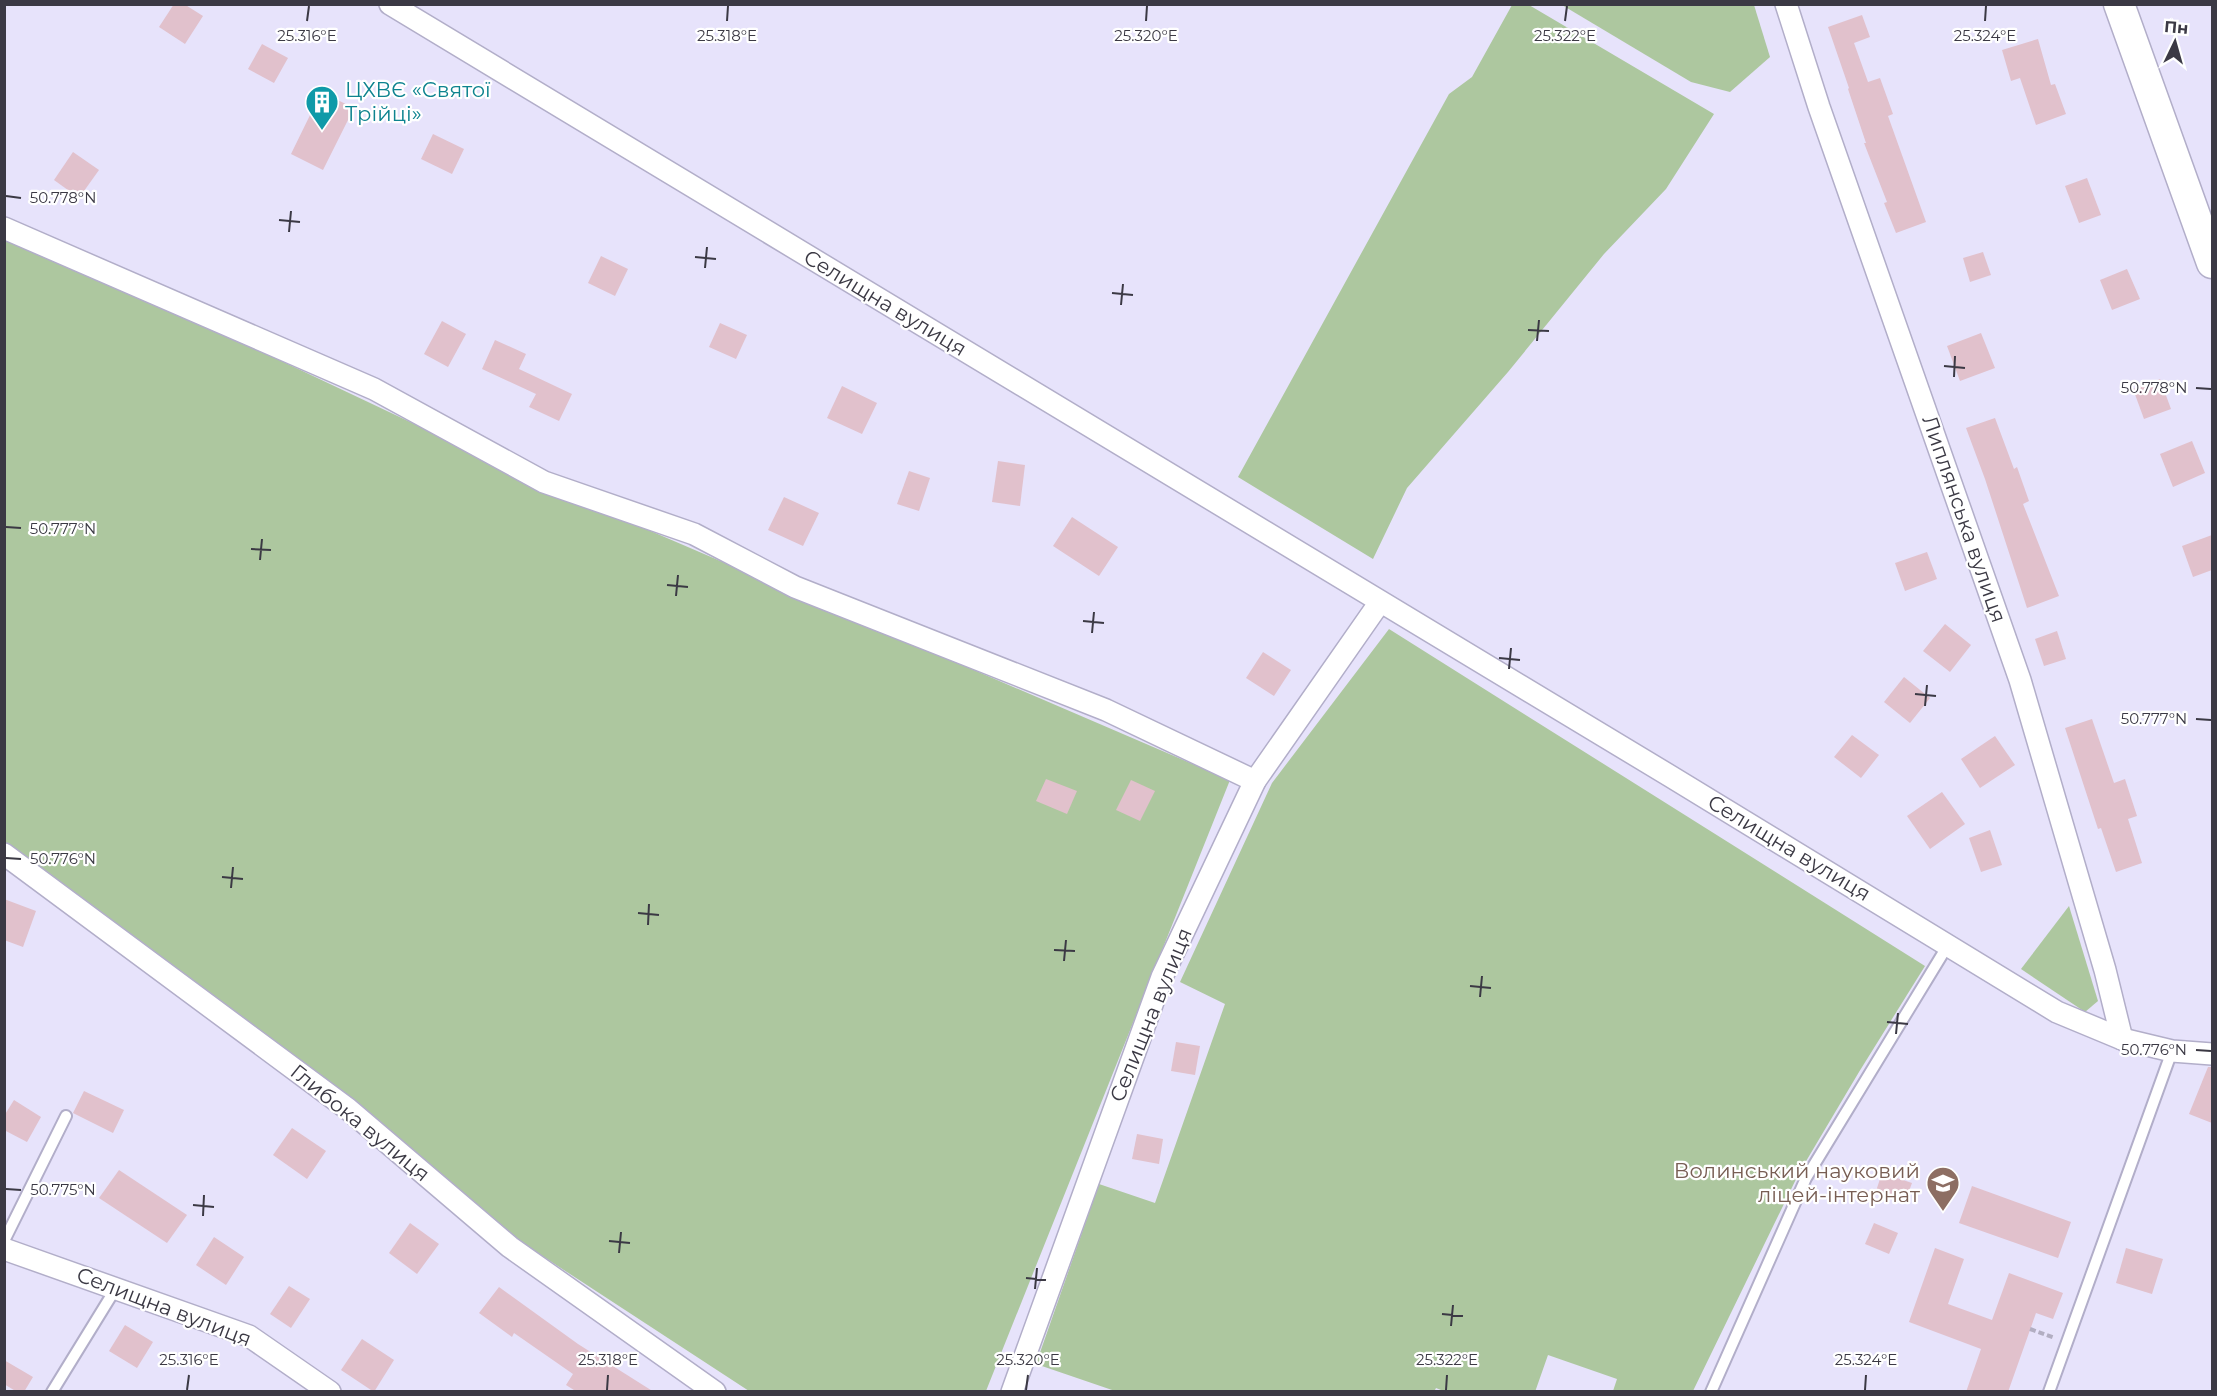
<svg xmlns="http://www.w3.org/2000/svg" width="2217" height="1396" font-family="Montserrat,sans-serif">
	<rect width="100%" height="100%" fill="#e7e3fb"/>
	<g fill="#adc79f">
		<polygon points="1512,5 1529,5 1714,114 1666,189 1604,254 1508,372 1407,488 1373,559 1238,477 1449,94 1472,77"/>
		<polygon points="1562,5 1754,5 1770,57 1730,92 1691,82"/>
		<polygon points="5,230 539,483 1230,780 986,1391 749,1391 521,1242 282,1048 5,849"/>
		<polygon points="1389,629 1925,966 1859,1072 1799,1173 1693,1391 1613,1391 1617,1379 1548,1355 1535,1392 1446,1392 1436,1388 1434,1392 1115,1391 1036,1364 1099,1184 1155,1203 1225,1004 1180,982 1272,783"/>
		<polygon points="2069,906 2098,1001 2085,1012 2021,969"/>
	</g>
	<g fill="#e1c1cc">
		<polygon points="174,4 184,4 203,16 185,44 159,27"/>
		<polygon points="1862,15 1870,37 1854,43 1868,82 1880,78 1893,114 1888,116 1926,222 1896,233 1884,203 1887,202 1864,143 1866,143 1848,89 1849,88 1828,27"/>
		<polygon points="2038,39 2051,85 2055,84 2066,114 2036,125 2020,78 2011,81 2002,50"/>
		<polygon points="262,44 288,58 274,83 248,69"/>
		<polygon points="315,89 354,108 323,170 291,154 313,109 306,106"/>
		<polygon points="433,134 464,149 452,174 421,159"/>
		<polygon points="73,152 99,170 79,198 54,180"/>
		<polygon points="2087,178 2101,215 2079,223 2065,186"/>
		<polygon points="1983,252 1991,275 1970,282 1963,258"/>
		<polygon points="601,256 628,269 615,296 588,283"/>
		<polygon points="2127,269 2140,299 2112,310 2100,280"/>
		<polygon points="442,321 466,334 448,367 424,354"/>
		<polygon points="720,323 747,335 736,359 709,347"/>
		<polygon points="1981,333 1995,368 1960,381 1947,346"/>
		<polygon points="495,340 526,354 519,369 572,394 559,421 529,407 536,394 482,369"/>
		<polygon points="2160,379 2171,409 2144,419 2133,389"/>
		<polygon points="842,386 877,403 862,434 827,418"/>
		<polygon points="1995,418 2014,469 2017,467 2029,501 2023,504 2059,596 2027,608 1985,479 1966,428"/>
		<polygon points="2192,441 2205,473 2173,487 2160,454"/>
		<polygon points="998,461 1025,465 1020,506 992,502"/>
		<polygon points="909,471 930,478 919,511 897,504"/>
		<polygon points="784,497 819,513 803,546 768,530"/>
		<polygon points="1072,517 1118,547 1099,576 1053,546"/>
		<polygon points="2212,535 2212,570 2193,577 2182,546"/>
		<polygon points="1927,552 1937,579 1905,591 1895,563"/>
		<polygon points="1945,624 1971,645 1950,672 1923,651"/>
		<polygon points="2057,631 2066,659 2044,666 2035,639"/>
		<polygon points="1263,652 1291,670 1274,696 1246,678"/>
		<polygon points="1904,677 1930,698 1910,723 1884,702"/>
		<polygon points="2092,719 2114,783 2125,779 2137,816 2128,819 2142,863 2116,872 2101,828 2098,829 2065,728"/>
		<polygon points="1852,735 1879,755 1861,778 1834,757"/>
		<polygon points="1995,736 2015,765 1980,788 1961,759"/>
		<polygon points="1046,779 1077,791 1067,814 1036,801"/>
		<polygon points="1131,780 1155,791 1140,821 1116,810"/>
		<polygon points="1942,792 1965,824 1930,849 1907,816"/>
		<polygon points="1990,830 2002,865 1981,872 1969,838"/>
		<polygon points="4,899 36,911 23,947 4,940"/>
		<polygon points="1176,1042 1200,1046 1195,1075 1171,1071"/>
		<polygon points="2208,1067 2212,1067 2212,1123 2189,1114"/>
		<polygon points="84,1091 124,1110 113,1133 73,1113"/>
		<polygon points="14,1100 41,1117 27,1142 4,1130 4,1116"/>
		<polygon points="292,1128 326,1151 307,1179 273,1155"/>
		<polygon points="1137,1134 1163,1139 1159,1164 1132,1159"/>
		<polygon points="119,1170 187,1215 167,1243 99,1198"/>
		<polygon points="1882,1173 1912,1183 1905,1202 1876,1191"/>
		<polygon points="1972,1186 2071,1222 2058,1258 1959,1223"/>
		<polygon points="410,1223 439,1244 417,1274 389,1253"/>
		<polygon points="1874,1223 1898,1233 1889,1254 1865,1244"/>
		<polygon points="214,1237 244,1257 226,1285 196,1265"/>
		<polygon points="1935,1248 1964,1259 1948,1304 1992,1320 2009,1273 2063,1293 2053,1319 2036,1313 2008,1392 1966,1392 1981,1349 1909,1322"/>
		<polygon points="2126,1248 2163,1259 2152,1294 2116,1283"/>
		<polygon points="289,1286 310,1299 291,1328 270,1314"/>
		<polygon points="499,1287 578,1344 654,1392 577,1392 566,1385 573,1374 514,1333 512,1337 479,1313"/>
		<polygon points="125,1325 153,1342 137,1368 109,1351"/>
		<polygon points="362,1339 394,1360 374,1392 341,1370"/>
		<polygon points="4,1360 33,1377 24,1392 17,1392 4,1384"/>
	</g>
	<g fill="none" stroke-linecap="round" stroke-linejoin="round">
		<defs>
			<g id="lane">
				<polyline points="4,1241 66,1116"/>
				<polyline points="52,1392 116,1288"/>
				<polyline points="1711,1392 1806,1178 1948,945"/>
				<polyline points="2049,1392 2172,1051"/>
			</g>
			<g id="street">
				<polyline points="390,4 1670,776 2057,1012 2122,1039 2172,1051 2212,1054"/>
				<polyline points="1786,4 1819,107 2020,680 2105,970 2122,1039"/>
				<polyline points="4,228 374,389 544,482 694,534 795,587 1106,710 1255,781"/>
				<polyline points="4,854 348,1109 510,1247 715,1392"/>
				<polyline points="4,1249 249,1336 330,1392"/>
				<polyline points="1012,1392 1162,977 1255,781 1380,602"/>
			</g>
			<polyline id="secondary" points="2119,4 2212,263"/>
		</defs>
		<use href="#lane" stroke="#b2aec9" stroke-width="14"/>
		<use href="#street" stroke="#b2aec9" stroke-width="24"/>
		<use href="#secondary" stroke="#b2aec9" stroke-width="33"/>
		<polyline stroke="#b2aec2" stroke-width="4" stroke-dasharray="6 3" stroke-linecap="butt" points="2030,1329 2055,1338"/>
		<use href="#lane" stroke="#fff" stroke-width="10"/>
		<use href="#street" stroke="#fff" stroke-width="21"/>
		<use href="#secondary" stroke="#fff" stroke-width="30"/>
	</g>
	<path fill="none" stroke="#3b3944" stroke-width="2" d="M307 21 309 6M727 21 728 6M1146 21 1147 6M1565 21 1567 6M1985 21 1986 6M6 196 21 198M279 220 300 222M289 232 291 211M695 257 716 259M705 268 707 247M1112 293 1133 295M1121 305 1123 284M1528 330 1549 331M1537 341 1539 320M1944 366 1965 368M1954 377 1955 356M2196 388 2211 389M6 527 21 528M251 549 271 550M260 560 262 539M667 585 688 587M676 596 678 575M1083 621 1104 623M1092 633 1094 612M1499 658 1520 660M1509 669 1511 648M1915 694 1936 696M1925 706 1927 685M2196 719 2211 720M6 858 21 859M222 877 243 879M231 888 233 867M638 913 659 915M648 925 649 904M1054 950 1075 951M1064 961 1066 940M1470 986 1491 988M1480 997 1482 976M1887 1022 1908 1024M1896 1034 1898 1013M2196 1050 2211 1051M6 1189 21 1190M193 1205 214 1207M203 1216 204 1195M609 1241 630 1243M619 1253 621 1232M1026 1278 1046 1280M1035 1289 1037 1268M1442 1314 1463 1316M1451 1326 1453 1305M187 1390 189 1375M607 1390 608 1375M1026 1390 1028 1375M1446 1390 1447 1375M1865 1390 1866 1375"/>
	<defs>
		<symbol id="building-pin" viewBox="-11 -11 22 30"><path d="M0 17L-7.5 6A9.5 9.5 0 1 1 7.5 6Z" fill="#0f9aa8" stroke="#fff"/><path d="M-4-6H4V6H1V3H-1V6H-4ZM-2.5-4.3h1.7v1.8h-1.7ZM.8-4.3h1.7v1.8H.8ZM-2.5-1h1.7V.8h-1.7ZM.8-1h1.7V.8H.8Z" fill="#fff"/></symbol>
		<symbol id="school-pin" viewBox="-11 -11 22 30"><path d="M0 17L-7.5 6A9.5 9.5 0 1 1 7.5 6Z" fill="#8d6e63" stroke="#fff"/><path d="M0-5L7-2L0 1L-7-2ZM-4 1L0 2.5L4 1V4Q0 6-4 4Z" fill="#fff"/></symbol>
	</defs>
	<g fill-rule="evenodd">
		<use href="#building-pin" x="303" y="83" width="38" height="52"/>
		<use href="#school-pin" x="1924" y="1164" width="38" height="52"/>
	</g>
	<g text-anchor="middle" stroke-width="4.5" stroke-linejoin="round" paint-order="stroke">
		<g font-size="21" fill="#0d838f" stroke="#fff" text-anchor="start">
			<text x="345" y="97">ЦХВЄ «Святої<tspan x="345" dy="24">Трійці»</tspan></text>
		</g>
		<g font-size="21" fill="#3b3944" stroke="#fff">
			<text transform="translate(885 303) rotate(31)" y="7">Селищна вулиця</text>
			<text transform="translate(1964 519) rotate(71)" y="7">Липлянська вулиця</text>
			<text transform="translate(1789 848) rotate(31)" y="7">Селищна вулиця</text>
			<text transform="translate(1151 1015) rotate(-68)" y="7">Селищна вулиця</text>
			<text transform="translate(360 1123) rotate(39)" y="7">Глибока вулиця</text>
			<text transform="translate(164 1307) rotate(21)" y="7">Селищна вулиця</text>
		</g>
		<g font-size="21" fill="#785e54" stroke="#fff" text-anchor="end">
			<text x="1920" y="1178">Волинський науковий<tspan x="1920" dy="24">ліцей-інтернат</tspan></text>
		</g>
	</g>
	<g font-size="15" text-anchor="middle" fill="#3b3944" stroke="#fff" stroke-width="4.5" stroke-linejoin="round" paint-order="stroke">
		<text x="307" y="41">25.316°E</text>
		<text x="727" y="41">25.318°E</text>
		<text x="1146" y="41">25.320°E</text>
		<text x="1565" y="41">25.322°E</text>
		<text x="1985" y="41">25.324°E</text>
		<text x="63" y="203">50.778°N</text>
		<text x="2154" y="393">50.778°N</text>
		<text x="63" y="534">50.777°N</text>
		<text x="2154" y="724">50.777°N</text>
		<text x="63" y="864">50.776°N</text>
		<text x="2154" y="1055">50.776°N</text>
		<text x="63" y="1195">50.775°N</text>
		<text x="189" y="1365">25.316°E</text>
		<text x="608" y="1365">25.318°E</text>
		<text x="1028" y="1365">25.320°E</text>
		<text x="1447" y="1365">25.322°E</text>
		<text x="1866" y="1365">25.324°E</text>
	</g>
	<rect width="2217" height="1396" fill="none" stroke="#3b3944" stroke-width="12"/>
	<g transform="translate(2175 42) rotate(5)" stroke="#ffffff" stroke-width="4.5" paint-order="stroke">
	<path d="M0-4.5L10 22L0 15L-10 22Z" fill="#3b3944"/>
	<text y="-9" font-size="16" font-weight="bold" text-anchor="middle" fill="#3b3944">Пн</text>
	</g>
</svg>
